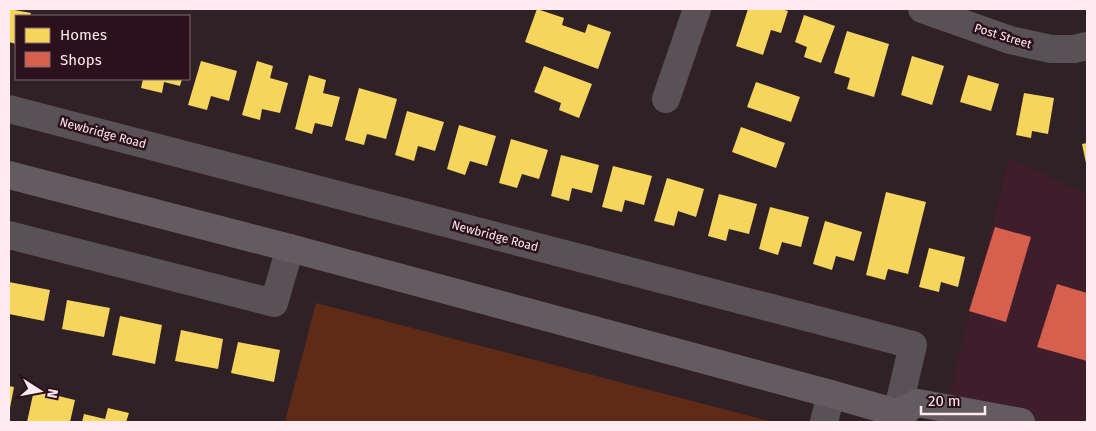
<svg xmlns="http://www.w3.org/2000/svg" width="1096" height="431" font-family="'Fira Sans',sans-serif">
	<rect width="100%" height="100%" fill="#302126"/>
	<polygon fill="#3f1e2b" points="1009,158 1087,194 1087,422 980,422 948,399"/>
	<polygon fill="#602b16" points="316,303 773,422 285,422"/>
	<g fill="#f6d55c">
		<polygon points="9,9 31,13 30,16 16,16 16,44 9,42"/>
		<polygon points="537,9 564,18 562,25 585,33 588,24 611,32 598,69 525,42"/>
		<polygon points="748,9 781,9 788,11 781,33 771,30 763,55 736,46"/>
		<polygon points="804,15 835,26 821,63 804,57 807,47 795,42"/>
		<polygon points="847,31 889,44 874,97 847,89 850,78 834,73"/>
		<polygon points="912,56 944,66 932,105 901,95"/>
		<polygon points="201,61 237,71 229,101 211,96 207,110 188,105"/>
		<polygon points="257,61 273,66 270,78 288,83 280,113 262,109 260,120 242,115"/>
		<polygon points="544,66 592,84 579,118 559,110 561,103 534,92"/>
		<polygon points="309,75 326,80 323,93 340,97 332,127 315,123 312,134 295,129"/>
		<polygon points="968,75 999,84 991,111 960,102"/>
		<polygon points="143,79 182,79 180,86 164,82 162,93 141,88"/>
		<polygon points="756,82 800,97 791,122 747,107"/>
		<polygon points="359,88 397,99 386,139 367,134 364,145 345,140"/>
		<polygon points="1024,93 1054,98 1048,134 1032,131 1031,138 1016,135"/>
		<polygon points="407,111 444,122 435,151 418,146 414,161 395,155"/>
		<polygon points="459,125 496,136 487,166 470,161 465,175 447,169"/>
		<polygon points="741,127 785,143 776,168 732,152"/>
		<polygon points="511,139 548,150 539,179 522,174 517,188 499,183"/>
		<polygon points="1087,143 1087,163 1086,163 1082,144"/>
		<polygon points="561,155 599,165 592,193 572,188 569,201 551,196"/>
		<polygon points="613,166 652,176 644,205 625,200 622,212 602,207"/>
		<polygon points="667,178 704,189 696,217 678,211 674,226 654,221"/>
		<polygon points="886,192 926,202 908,274 888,269 885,280 866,275"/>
		<polygon points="719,194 757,204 749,234 729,229 726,241 708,236"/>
		<polygon points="770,207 809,217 801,247 782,242 778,255 759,249"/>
		<polygon points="825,221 862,232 854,261 836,256 832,270 813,264"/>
		<polygon points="929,248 965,257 958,287 941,282 939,292 919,287"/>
		<polygon points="9,282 50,290 44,321 9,314"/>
		<polygon points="67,300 110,308 104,337 62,329"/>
		<polygon points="120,316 162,325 155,364 112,355"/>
		<polygon points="181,330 223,339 218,369 175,361"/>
		<polygon points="238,342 280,350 274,382 231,373"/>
		<polygon points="9,386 14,387 10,408 9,408"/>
		<polygon points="34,390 75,400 70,422 27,422"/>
		<polygon points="108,408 129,413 126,422 82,422 84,414 105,419"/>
	</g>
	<g fill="#d6604d">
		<polygon points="995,227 1031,237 1006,322 969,311"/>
		<polygon points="1057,284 1087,293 1087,361 1037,347"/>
	</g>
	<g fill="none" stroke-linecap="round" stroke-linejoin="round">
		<g stroke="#585256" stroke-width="28">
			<polyline points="922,9 1010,40 1051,49 1074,49 1087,46"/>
			<polyline points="666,99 697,9"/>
			<polyline points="9,109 913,345 897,413"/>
			<polyline points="9,235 274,303 290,248"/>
			<polyline points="824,422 831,394"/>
		</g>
		<g stroke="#635b5f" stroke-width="28">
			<polyline points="9,175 290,248 831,394 897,413 903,422"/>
			<polyline points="897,413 918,403 1021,422"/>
		</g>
	</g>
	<g text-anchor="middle" stroke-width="5" stroke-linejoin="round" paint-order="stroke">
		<g font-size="12" fill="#feeaf0" stroke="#2c111c">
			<text transform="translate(1003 36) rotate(17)" y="4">Post Street</text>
			<text transform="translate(103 133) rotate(15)" y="4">Newbridge Road</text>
			<text transform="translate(495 236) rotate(15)" y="4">Newbridge Road</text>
		</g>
	</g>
	<rect width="1096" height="431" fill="none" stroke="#feeaf0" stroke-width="20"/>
	<rect x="15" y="15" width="175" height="65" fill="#2c111c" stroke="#806871"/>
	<rect x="25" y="28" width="25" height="15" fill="#f6d55c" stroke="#806871"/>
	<text x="60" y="40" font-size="15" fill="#feeaf0">Homes</text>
	<rect x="25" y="52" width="25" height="15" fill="#d6604d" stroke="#806871"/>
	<text x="60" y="65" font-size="15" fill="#feeaf0">Shops</text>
	<g transform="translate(40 391) rotate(101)" stroke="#2c111c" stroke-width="4" paint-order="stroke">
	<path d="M0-4L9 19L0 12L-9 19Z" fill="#feeaf0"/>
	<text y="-8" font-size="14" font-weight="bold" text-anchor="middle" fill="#feeaf0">N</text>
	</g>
	<path d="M921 406v8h64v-8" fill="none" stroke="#feeaf0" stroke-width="2.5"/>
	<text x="928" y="406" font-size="15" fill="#feeaf0" stroke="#2c111c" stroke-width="4" paint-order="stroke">20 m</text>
</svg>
